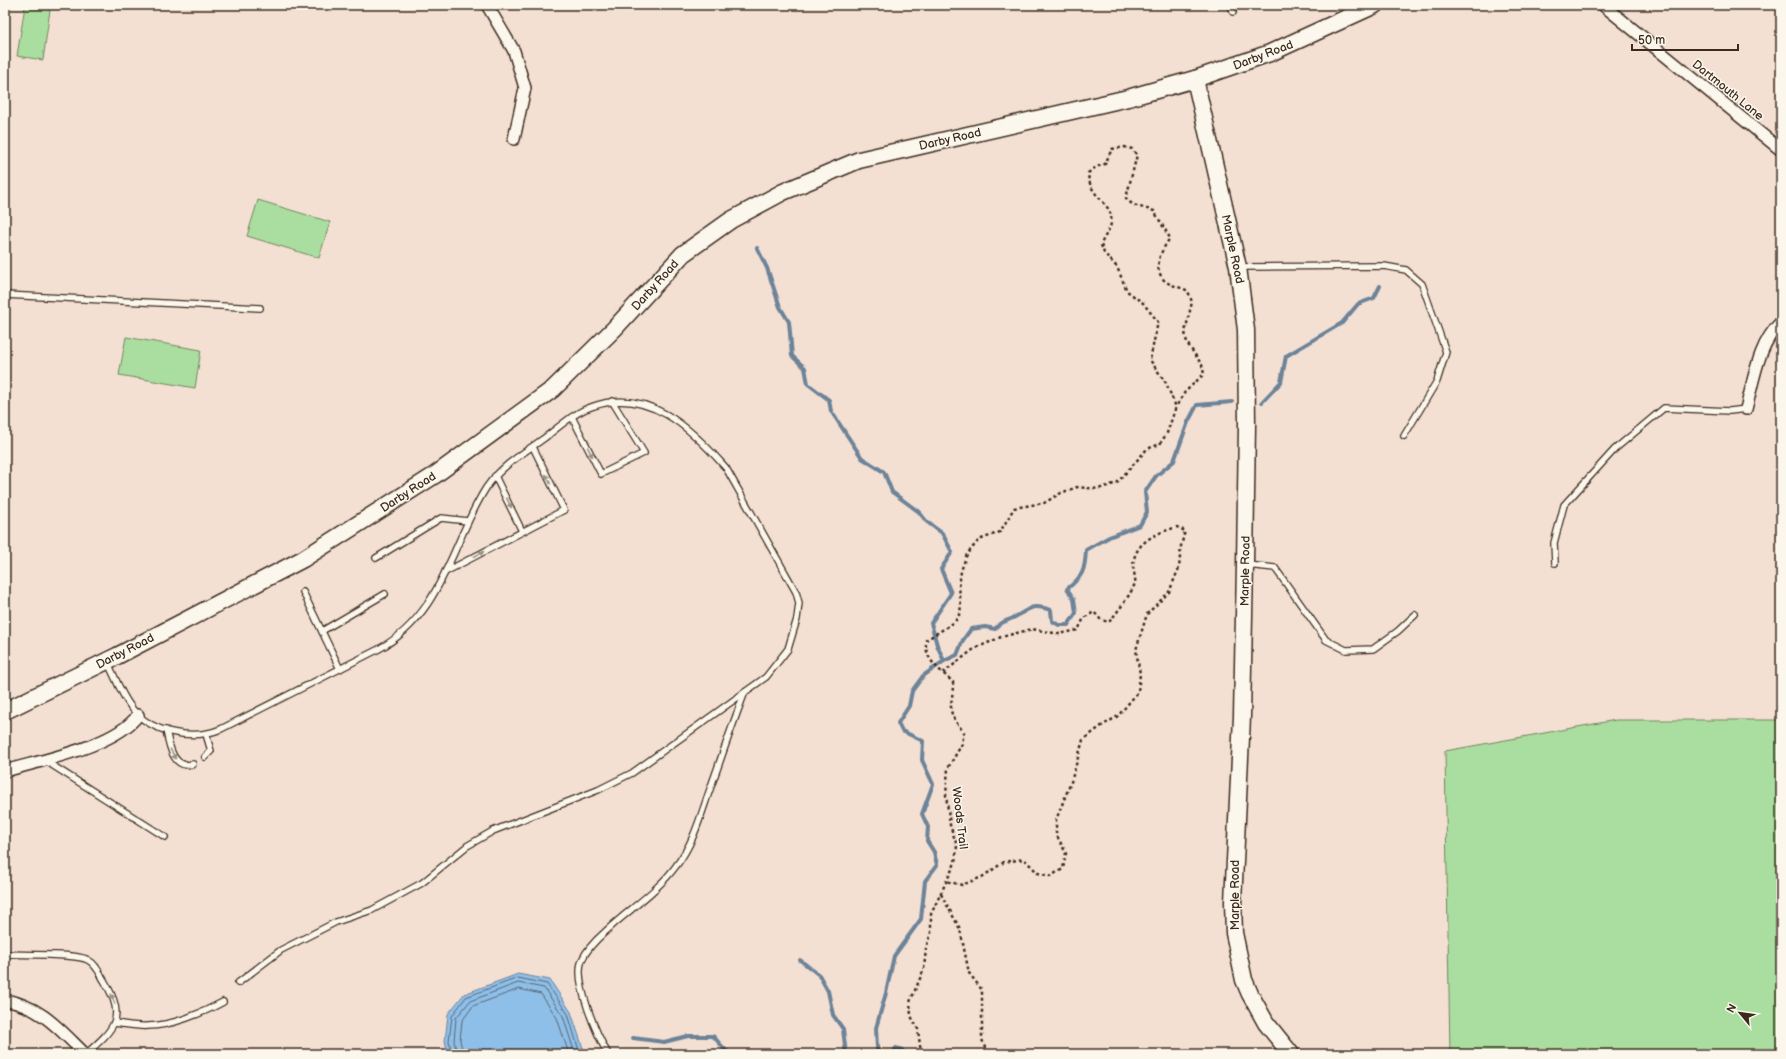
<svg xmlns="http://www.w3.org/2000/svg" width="1786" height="1059" font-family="'Balsamiq Sans',sans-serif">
	<rect width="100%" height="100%" fill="#f4e0d3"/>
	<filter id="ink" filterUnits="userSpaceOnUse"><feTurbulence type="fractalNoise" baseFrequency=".025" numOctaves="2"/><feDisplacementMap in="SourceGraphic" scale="8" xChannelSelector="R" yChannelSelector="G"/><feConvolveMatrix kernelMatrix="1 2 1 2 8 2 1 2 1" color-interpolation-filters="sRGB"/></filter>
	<g filter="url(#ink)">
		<g fill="#aadea0" stroke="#72845f">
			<polygon points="25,6 50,10 43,60 17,56"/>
			<polygon points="258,200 330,222 319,258 247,236"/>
			<polygon points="126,337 201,350 195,388 119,375"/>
			<polygon points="1616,720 1781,720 1781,1054 1450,1054 1445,751"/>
		</g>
		<polygon fill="#8dbfe9" stroke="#6c8398" points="518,974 550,980 571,1012 585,1054 448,1054 445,1041 448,1014 464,994"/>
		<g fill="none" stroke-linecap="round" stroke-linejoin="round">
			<g stroke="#5c666f" stroke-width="1">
				<polyline points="452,1054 449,1041 452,1016 466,997 518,978 547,984 568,1014 580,1054"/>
				<polyline points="457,1054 454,1041 456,1018 470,1001 518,983 544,988 563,1016 575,1054"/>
				<polyline points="463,1054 460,1040 462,1021 473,1006 519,989 541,994 557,1018 569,1054"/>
			</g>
			<g stroke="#6c8398" stroke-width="4">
				<polyline points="757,248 767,268 780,307 789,322 792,356 805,368 808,384 829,400 831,411 862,458 884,472 892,492 919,512 927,522 942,533 952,552 941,569 951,593 931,623 937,645 944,661 923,676 912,691 909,706 898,723 902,731 923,741 922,760 933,784 922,814 928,827 927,841 934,852 937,865 925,881 921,919 894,956 886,993 876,1028 877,1048 879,1054"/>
				<polyline points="1262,402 1281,382 1286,356 1342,323 1358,304 1374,298 1380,286"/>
				<path d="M944 661 957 655 963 640 971 629 985 627 995 629C1003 621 1004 622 1013 618 1031 609 1030 603 1051 610L1052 621 1059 625H1068L1076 613 1074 599 1067 589C1083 576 1085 571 1086 550L1109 537 1140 525 1147 512 1145 492 1156 476 1174 461 1188 422 1197 405 1232 402"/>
				<polyline points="800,960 819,975 828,991 833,1015 843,1029 846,1054"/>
				<polyline points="633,1038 664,1042 688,1036 713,1036 729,1054"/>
				<polyline points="892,1054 896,1048 902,1050 904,1054"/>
			</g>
			<defs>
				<g id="lane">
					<polyline points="1231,5 1233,12"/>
					<polyline points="1239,267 1384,266 1406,270 1422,284 1446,352 1437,381 1404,436"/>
					<polyline points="5,295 260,308"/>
					<polyline points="572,417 601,474 644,453 612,401"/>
					<polyline points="495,476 522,531"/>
					<polyline points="376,558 441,518 468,521"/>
					<polyline points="1555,563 1554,543 1564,505 1615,449 1664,408 1730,411 1746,409"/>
					<polyline points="1247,565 1275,568 1326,640 1346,650 1373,649 1398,631 1415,615"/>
					<polyline points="445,572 564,510 533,447"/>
					<polyline points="303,592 340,669"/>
					<polyline points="322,631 385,594"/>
					<path d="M108 663C115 677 121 694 131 707 150 733 192 741 221 729L377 650C443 615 450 545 486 488 500 467 523 453 543 439 558 428 573 413 591 407 647 385 692 429 726 468L796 592 799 603 797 619 788 649 766 677 632 773 598 790 493 831 467 846 422 883 372 910 336 922 281 950 238 983"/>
					<path d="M166 730C169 745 173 770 193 764"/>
					<polyline points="205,757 211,751 206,734"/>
					<polyline points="44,760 165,837"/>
					<path d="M5 954C21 955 76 953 88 960 96 964 100 974 105 982 126 1018 115 1028 86 1054"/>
					<path d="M114 1023C125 1024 137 1027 148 1026 171 1026 203 1013 223 1002"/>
					<path d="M608 1054C597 1035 573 981 582 960 587 949 597 939 605 932 628 910 657 892 676 866 693 844 700 818 709 792 721 759 732 725 745 692"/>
				</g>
				<g id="street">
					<polyline points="487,5 514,51 525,88 514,139"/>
					<polyline points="1603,5 1781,150"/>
					<path d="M1746 409C1754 379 1758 344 1781 322"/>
					<path d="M5 771C42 760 116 746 138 715"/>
					<path d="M5 1000C42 1007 59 1029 85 1054"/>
				</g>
				<g id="secondary">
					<polyline points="1195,79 1238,267 1246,330 1247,424 1245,565 1242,717 1233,902 1234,933 1244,980 1250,994 1266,1023 1291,1054"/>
					<polyline points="5,711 117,656 303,559 435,475 553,389 614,329 683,254 731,220 783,192 859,160 1128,98 1195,79 1270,53 1375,5"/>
				</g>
			</defs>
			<use href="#lane" stroke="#3b2a1e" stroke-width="8"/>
			<use href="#street" stroke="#3b2a1e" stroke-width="14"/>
			<use href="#secondary" stroke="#3b2a1e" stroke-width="19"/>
			<g stroke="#3b2a1e" stroke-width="2.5" stroke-dasharray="3 3" stroke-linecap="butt">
				<path d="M943 673 974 649 1001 637 1032 629 1059 634 1078 630 1084 618 1094 612 1101 620 1109 622C1116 614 1132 593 1135 583 1136 578 1133 570 1133 565 1135 541 1157 533 1177 527L1185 531 1181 546 1179 568 1169 592 1147 614 1136 650 1140 674 1138 692 1118 716 1100 727 1083 740 1071 782 1056 820V834L1066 853 1063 869 1050 876 1038 873 1024 859 1004 862 982 877 962 885 946 881"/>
				<polyline points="941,894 960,929 969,973 982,990 982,1039 987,1054"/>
				<path d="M921 1054 918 1029 911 1016 910 1002 924 969 926 948 931 933V914L955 863 957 846 950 825 946 795 948 768 962 744 964 732C944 709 953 709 953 682 940 670 924 660 926 640L955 622 960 613 961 605 959 587 961 571 967 554 979 540 1000 532 1014 508 1044 503 1061 493 1077 487 1098 489 1117 483 1147 449 1160 444 1167 433 1176 407 1166 383 1150 360 1158 322 1143 303 1127 291 1117 267 1104 253 1101 245C1103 237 1110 231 1111 223 1114 202 1089 199 1088 173L1096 167 1105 164 1112 149 1125 147 1132 149 1137 155 1126 198C1133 208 1144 207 1154 211L1170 238C1162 250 1151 267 1165 281 1171 286 1181 287 1188 291L1192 302 1185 332 1187 343 1202 365 1204 374 1185 392 1176 407"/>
			</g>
			<use href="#lane" stroke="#fbf7ec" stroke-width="5.5"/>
			<use href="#street" stroke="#fbf7ec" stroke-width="11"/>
			<use href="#secondary" stroke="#fbf7ec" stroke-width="16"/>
		</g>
		<defs><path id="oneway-solid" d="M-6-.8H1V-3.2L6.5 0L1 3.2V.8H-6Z"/></defs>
		<g fill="#9b9085">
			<use href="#oneway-solid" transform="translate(590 452) rotate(63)"/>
			<use href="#oneway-solid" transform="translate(548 479) rotate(-116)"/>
			<use href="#oneway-solid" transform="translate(509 503) rotate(64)"/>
			<use href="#oneway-solid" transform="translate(479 554) rotate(-28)"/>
			<use href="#oneway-solid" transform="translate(173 754) rotate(61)"/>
			<use href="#oneway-solid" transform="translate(113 999) rotate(-111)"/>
		</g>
	</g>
	<g text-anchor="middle" stroke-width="3" stroke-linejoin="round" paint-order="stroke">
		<g font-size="12" fill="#3b2a1e" stroke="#fbf7ec">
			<text transform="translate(1263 55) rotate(-21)" y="4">Darby Road</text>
			<text transform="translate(1728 90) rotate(39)" y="4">Dartmouth Lane</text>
			<text transform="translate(950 139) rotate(-13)" y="4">Darby Road</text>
			<text transform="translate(1233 249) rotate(78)" y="4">Marple Road</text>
			<text transform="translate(655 285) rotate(-48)" y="4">Darby Road</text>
			<text transform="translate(408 492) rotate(-33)" y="4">Darby Road</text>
			<text transform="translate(1245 571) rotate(-89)" y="4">Marple Road</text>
			<text transform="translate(125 651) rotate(-27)" y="4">Darby Road</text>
			<text transform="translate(960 818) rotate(83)" y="4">Woods Trail</text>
			<text transform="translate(1235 895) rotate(-90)" y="4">Marple Road</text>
		</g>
	</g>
	<rect width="1786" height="1059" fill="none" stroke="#fbf7ec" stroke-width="20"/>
	<rect x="10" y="10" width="1766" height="1039" fill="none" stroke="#3b2a1e" stroke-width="1.5" filter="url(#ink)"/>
	<g transform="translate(1740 1013) rotate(299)" stroke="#fbf7ec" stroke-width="3" paint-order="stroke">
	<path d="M0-3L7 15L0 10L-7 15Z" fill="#3b2a1e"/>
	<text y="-6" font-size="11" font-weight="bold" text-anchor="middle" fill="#3b2a1e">N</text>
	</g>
	<path d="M1632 44v6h106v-6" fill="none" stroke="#3b2a1e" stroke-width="2"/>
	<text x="1638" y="44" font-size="12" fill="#3b2a1e" stroke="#fbf7ec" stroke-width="3" paint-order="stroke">50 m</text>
</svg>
